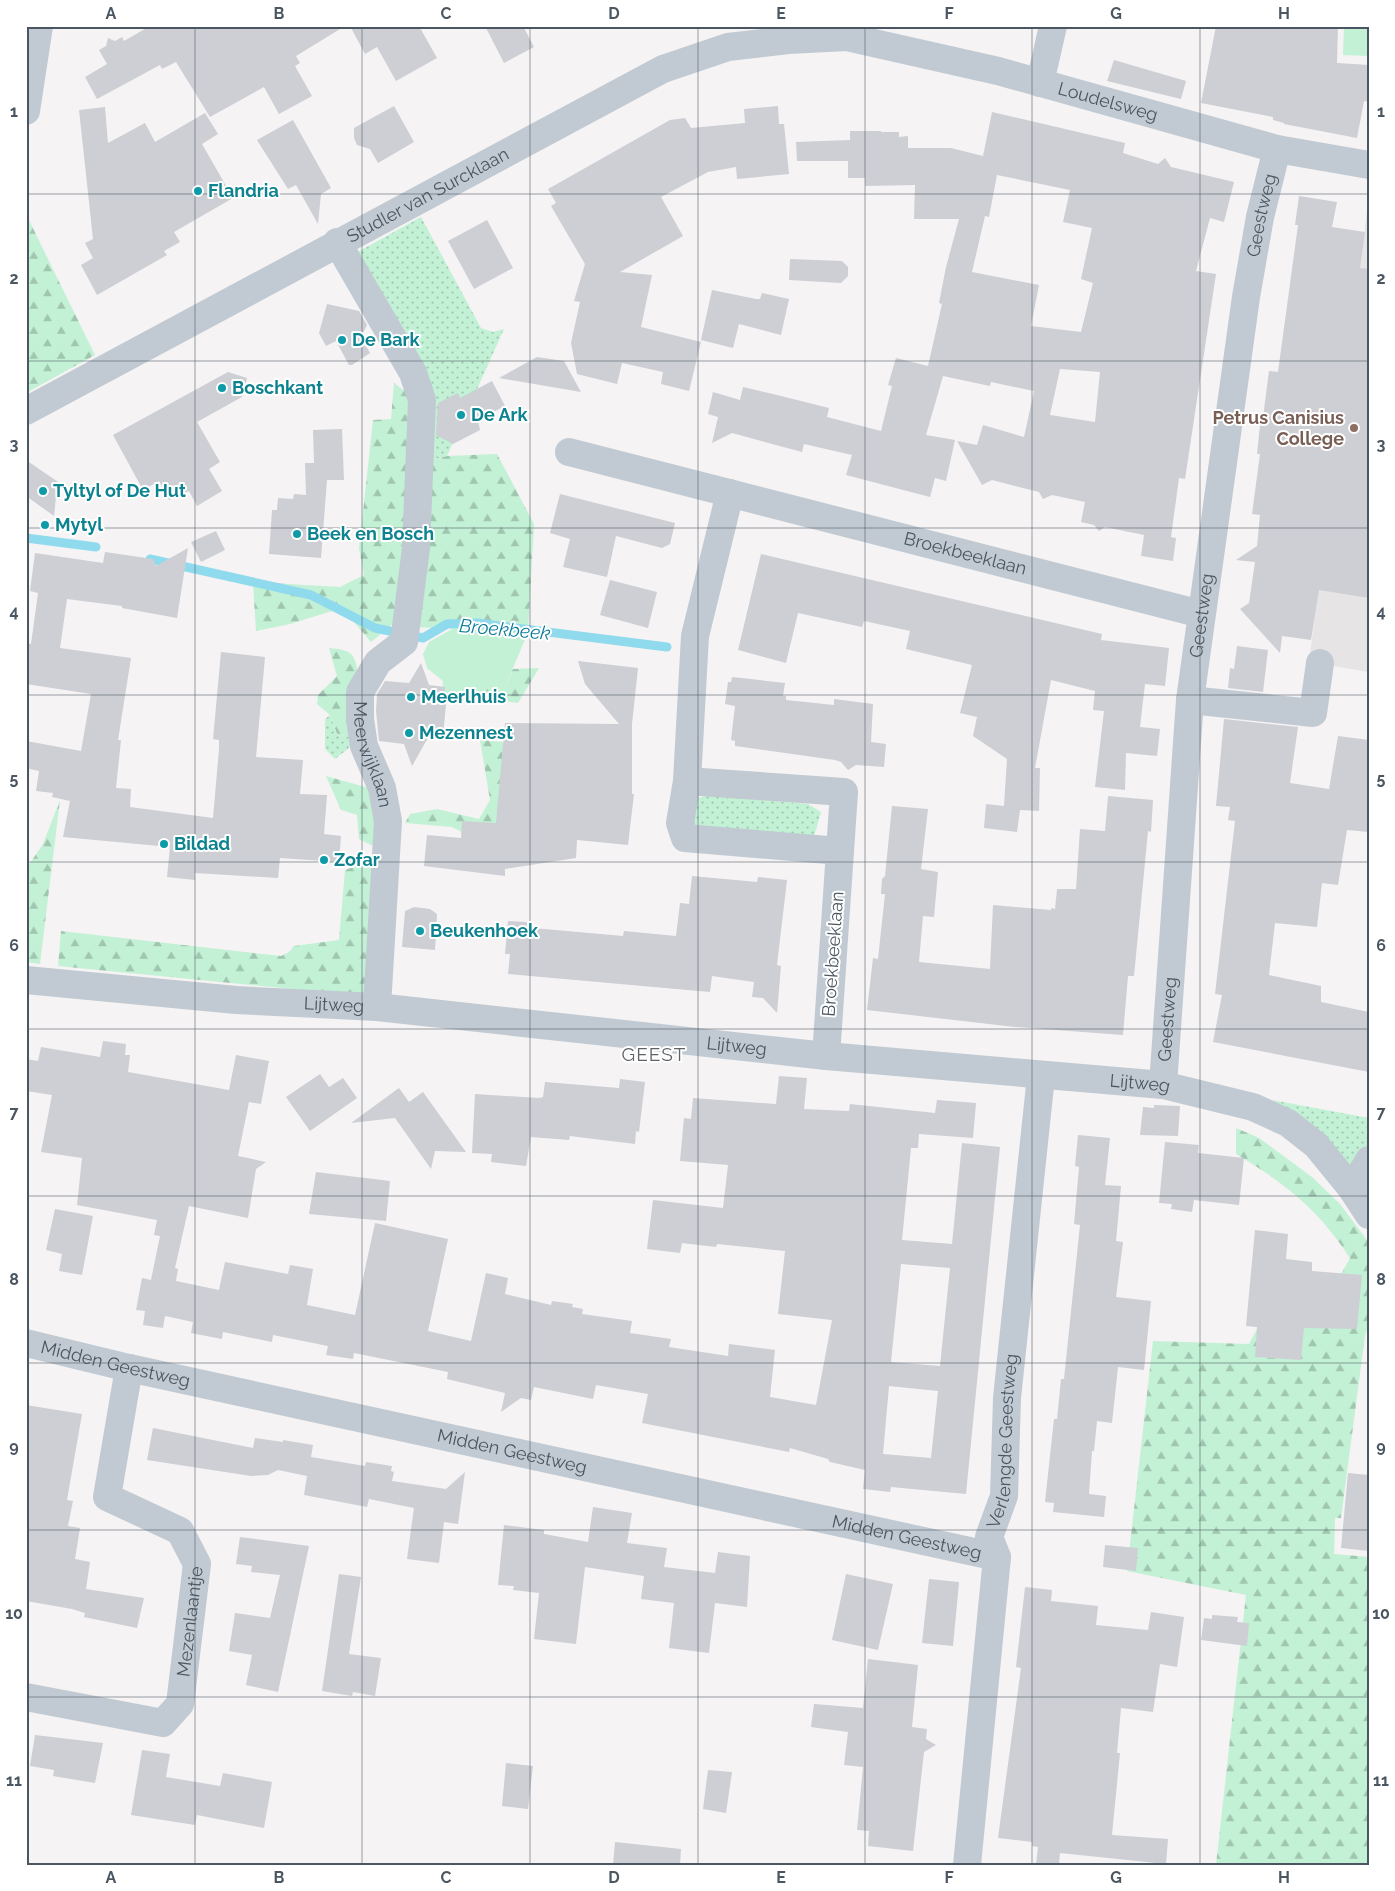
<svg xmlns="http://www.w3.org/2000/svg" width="1395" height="1891" font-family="Raleway,sans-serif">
	<defs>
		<pattern id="forest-firs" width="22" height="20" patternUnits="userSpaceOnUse" patternTransform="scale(1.25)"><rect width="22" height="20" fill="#c3f1d5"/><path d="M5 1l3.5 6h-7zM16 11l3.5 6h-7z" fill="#a0c6b0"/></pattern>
		<pattern id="garden-dots" width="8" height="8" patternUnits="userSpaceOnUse" patternTransform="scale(1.25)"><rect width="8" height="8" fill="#c3f1d5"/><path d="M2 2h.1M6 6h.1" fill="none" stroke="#a0c6b0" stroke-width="1.8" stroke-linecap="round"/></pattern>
	</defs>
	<rect width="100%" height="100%" fill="#f5f3f3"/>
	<polygon fill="#e6e4e5" points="1369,195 1369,672 1309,662"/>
	<g fill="#c3f1d5">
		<polygon points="1344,26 1369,26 1369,56 1343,55"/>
		<polygon points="454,628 528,632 504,690 485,689 480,698 442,696 443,681 427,668 423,654 429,642"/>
	</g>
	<g fill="url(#forest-firs)">
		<polygon points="26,214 95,355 26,393"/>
		<polygon points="394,383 415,399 400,618 371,642 342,608 290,624 256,631 253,582 340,587 364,575 359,549 373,420 391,419"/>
		<polygon points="497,454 534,524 528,632 413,627 425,461 447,456"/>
		<path d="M329 648C337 649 347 649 352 655 364 669 354 720 353 738L337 734 330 715 317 704 318 695 337 676Z"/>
		<polygon points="539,668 518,703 480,698 485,689 504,690 513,669"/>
		<polygon points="480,740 503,742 505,835 464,833 452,827 405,823 410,814 437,809 479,819 490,800"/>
		<polygon points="326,776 369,788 379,797 375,847 359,839 357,815 341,810"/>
		<polygon points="60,800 40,964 26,962 26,869 43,844"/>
		<polygon points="378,858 364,996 58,966 61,931 281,956 289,952 294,946 339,940 345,870"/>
		<path d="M1236 1128 1259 1138 1312 1177 1340 1204 1369 1243V1322L1365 1336 1341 1518H1335L1334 1554 1369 1557V1865H1216L1246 1595 1127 1571 1153 1341 1249 1344 1258 1327 1339 1278 1350 1258C1319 1210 1285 1183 1236 1154Z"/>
	</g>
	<g fill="url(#garden-dots)">
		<polygon points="421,217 481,328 493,332 504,329 447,456 425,461 427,400 354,254"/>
		<polygon points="330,715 337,734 353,738 349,748 335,759 325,749 325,719"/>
		<polygon points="708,795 808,804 821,812 813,840 695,826 690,814 695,799"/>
		<polygon points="1272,1100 1369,1118 1369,1144 1354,1173 1324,1135"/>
	</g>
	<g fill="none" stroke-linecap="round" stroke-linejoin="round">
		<g stroke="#90daee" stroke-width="9">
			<polyline points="26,538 96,547"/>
			<polyline points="150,559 311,595 375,628 423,638 447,624 477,623 667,647"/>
		</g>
	</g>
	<g fill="#cdcfd5" fill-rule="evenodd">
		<polygon points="150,26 345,26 296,56 300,63 295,66 312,96 279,114 264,87 210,117 176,62 162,69 160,65 97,99 85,77 107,64 99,50 106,46 108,38 115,41 122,37 124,41"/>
		<polygon points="350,26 419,26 437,58 396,81 377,47 365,54"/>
		<polygon points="485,26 523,26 534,47 504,63"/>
		<polygon points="1216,26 1338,26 1337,63 1369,65 1369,102 1364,101 1357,138 1284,124 1284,123 1273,120 1273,117 1201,103"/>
		<polygon points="1114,60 1186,81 1181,99 1107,81"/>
		<polygon points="394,106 414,142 378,163 370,149 357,145 354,138 354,128"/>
		<polygon points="778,106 779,124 784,124 789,174 737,179 736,167 708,172 661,197 683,236 620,272 652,275 641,327 701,342 689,391 661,384 663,372 622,363 617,384 577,374 571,343 580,302 574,301 585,264 551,206 556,203 548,189 670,120 685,118 691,128 745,123 744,109"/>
		<polygon points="105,107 108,143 145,123 155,142 205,113 218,134 202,144 233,198 174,232 180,242 164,251 167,255 97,295 81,265 93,258 85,243 93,239 79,110"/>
		<path d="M992 112 1125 143 1123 153 1158 164 1165 158 1171 167 1234 182 1224 222 1210 218 1196 271 1216 274 1185 479 1179 478 1171 537 1176 538 1173 561 1141 556 1144 535 1105 527 1099 531 1094 525 1081 522 1085 502 1052 495 1043 499 1039 492 992 480 982 485 957 441 977 445 983 425 1024 437 1034 391 991 382 990 386 943 376 926 435 955 440 946 481 935 478 930 497 846 475 852 455 804 444 802 452 732 433 712 443 718 417 708 414 713 392 740 400 743 387 773 394 829 408 827 417 881 431 892 386 888 385 896 358 928 366 942 304 939 303 946 267 959 219H914L915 185 865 186V178H848V161H797L796 142 850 140V131H881V132H899V137L908 136V148H951L983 156ZM997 175 1070 190 1063 222 1092 228 1081 279 1093 283 1081 332 1031 326 1039 285 972 272 985 216 989 217ZM1060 369 1100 372 1095 422 1050 415Z"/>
		<polygon points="293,120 331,188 321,194 318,224 296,185 288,189 257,140"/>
		<polygon points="1299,196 1337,202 1332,227 1365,232 1360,268 1369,269 1369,598 1319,590 1311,640 1282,636 1280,653 1240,609 1249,603 1255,562 1236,560 1257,546 1260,515 1252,514 1260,454 1257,454 1260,425 1262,425 1269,371 1278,372 1298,225 1295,225"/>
		<polygon points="487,220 513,268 474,289 448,241"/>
		<polygon points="790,259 842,261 848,267 848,276 841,283 789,280"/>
		<polygon points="712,290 756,299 760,299 762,293 789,299 781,335 739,324 733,348 701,340"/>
		<polygon points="327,304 359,311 367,325 361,337 370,353 352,365 349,365 336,341 326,346 319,333"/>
		<polygon points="537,357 564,361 581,392 499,378"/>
		<polygon points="228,372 247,378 242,397 197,422 220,462 209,469 222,491 197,506 189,491 169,500 159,481 143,490 113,435"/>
		<polygon points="492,381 505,406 478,420 480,430 453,444 436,435 438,403 458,393 460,398"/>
		<polygon points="342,429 344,480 327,480 321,558 269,554 272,510 277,510 278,498 293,499 294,494 306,495 305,463 314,463 313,430"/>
		<polygon points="26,460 64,486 56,497 54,516 26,496"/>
		<polygon points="560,494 675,523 670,544 662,548 616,536 607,577 563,567 570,539 550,533"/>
		<polygon points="216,531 225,550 201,562 191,542"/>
		<polygon points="188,548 177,618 122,608 122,606 67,599 60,648 131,658 118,740 121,740 116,788 131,789 130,807 213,818 219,749 219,740 213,739 221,652 265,657 256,757 303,760 300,794 327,795 324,834 341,836 339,862 280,858 278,878 195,873 195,880 167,877 170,847 63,837 70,801 52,797 53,793 36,791 39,771 26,768 26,741 81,751 91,694 26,684 26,643 31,644 38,593 30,591 35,553 103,563 105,552 153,559 156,566"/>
		<polygon points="761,554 1102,634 1101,640 1169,648 1165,686 1145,684 1140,727 1160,729 1157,756 1126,753 1125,790 1095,787 1104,711 1093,710 1095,691 1051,680 1035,768 1040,768 1039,811 1020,810 1017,832 984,828 986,804 1004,806 1007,759 973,736 977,717 960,713 972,665 906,649 910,631 864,621 862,627 798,613 786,663 738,650"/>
		<polygon points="610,580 657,592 648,628 600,615"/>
		<polygon points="1237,646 1268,650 1263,692 1228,688 1230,668 1234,669"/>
		<polygon points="578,661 638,668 632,724 632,794 634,794 628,845 577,840 576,858 505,869 505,876 424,866 427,835 461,838 462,821 496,823 505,723 619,724 585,684"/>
		<polygon points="421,663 429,685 445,687 444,704 446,704 443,737 429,736 412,766 404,744 379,741 376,711 377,694 385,681 409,683"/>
		<polygon points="732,677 785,683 783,696 786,696 786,700 834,705 834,699 873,704 871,742 886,744 884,767 856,765 848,770 841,762 835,760 735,746 735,741 731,740 735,706 725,704 728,682 731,682"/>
		<polygon points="1224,719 1298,727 1290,783 1329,789 1338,736 1369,740 1369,832 1347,830 1338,885 1322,883 1317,927 1275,923 1269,975 1321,986 1321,1002 1369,1012 1369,1072 1213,1042 1222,995 1215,994 1235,821 1228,820 1230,807 1216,806"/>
		<polygon points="1108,796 1153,800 1151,832 1148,831 1134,976 1128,976 1123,1035 1015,1027 867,1010 873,958 878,959 885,894 881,894 882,879 885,876 892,806 928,809 921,869 938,872 934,917 923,916 919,962 990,969 993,905 1051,910 1051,908 1055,909 1057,889 1076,889 1080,829 1105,831"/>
		<polygon points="692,876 757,882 758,877 787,880 777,965 781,966 777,1013 763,998 752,997 754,982 712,976 710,992 508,974 510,954 505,954 508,921 526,922 533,928 623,936 624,931 676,936 680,903 689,904"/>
		<polygon points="414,907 430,909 437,914 435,950 402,947 405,911"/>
		<path d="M103 1041 126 1044 125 1055H130L128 1072 229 1090 236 1055 269 1061 261 1104 249 1102 238 1156 266 1162 256 1169 248 1218 189 1206 175 1268 178 1269 176 1281 219 1290 225 1262 288 1274 290 1265 313 1269 307 1305 355 1315 375 1223 448 1239 428 1331 471 1341 486 1273 508 1278 505 1294 551 1305 552 1301 573 1304 572 1307 583 1309 582 1314 632 1321 630 1333 671 1339 669 1347 728 1356 729 1344 775 1350 770 1397 816 1405 832 1320 778 1314 785 1251 717 1244 716 1247 682 1243 680 1253 647 1249 653 1200 723 1208 728 1165 680 1161 684 1118 691 1119 693 1098 776 1104 779 1076 807 1078 804 1109 849 1111 850 1104 935 1113 937 1100 976 1103 973 1138 919 1134 918 1148H911L902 1240 952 1244 962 1143 1000 1147 966 1494 891 1487 890 1492 863 1489 865 1470 830 1462 828 1459 790 1448 789 1452 642 1423 648 1394 596 1385 593 1399 534 1387 531 1400 521 1398 501 1412 505 1393 447 1379 448 1372 354 1353 353 1359 326 1355 328 1346 273 1335 272 1342 223 1332 222 1339 191 1333 193 1322 165 1316 163 1328 143 1325 145 1311 136 1310 142 1278 151 1280 160 1236 154 1235 157 1220 77 1205 82 1158 41 1152 52 1095 26 1091V1059L38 1061 41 1047 100 1057ZM901 1264 950 1268 940 1366 891 1362ZM889 1386 938 1391 931 1458 883 1454Z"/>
		<polygon points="320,1074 329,1087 343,1078 357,1098 310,1131 286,1097"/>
		<polygon points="620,1079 645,1082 639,1132 636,1131 635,1144 570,1136 569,1140 531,1137 526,1166 491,1162 492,1154 472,1153 475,1094 539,1098 543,1097 545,1082 619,1088"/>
		<polygon points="399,1088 409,1102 423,1092 466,1152 435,1151 431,1169 395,1118 351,1123"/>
		<polygon points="1154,1105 1180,1106 1178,1136 1140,1135 1143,1107 1154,1108"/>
		<polygon points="1078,1135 1110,1138 1105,1185 1121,1186 1116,1241 1123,1242 1116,1297 1151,1301 1144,1370 1118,1367 1112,1423 1097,1421 1094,1451 1092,1451 1089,1494 1106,1496 1104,1517 1053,1512 1054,1503 1045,1502 1054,1419 1057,1419 1061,1379 1064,1379 1080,1225 1074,1224 1079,1167 1075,1166"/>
		<polygon points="1165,1142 1199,1145 1198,1153 1244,1158 1239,1205 1194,1200 1192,1212 1171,1209 1172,1204 1159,1203"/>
		<polygon points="316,1172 390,1181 386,1221 309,1214"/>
		<polygon points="55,1209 93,1216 82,1275 59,1271 62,1254 46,1250"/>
		<polygon points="1255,1230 1288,1234 1286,1259 1312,1262 1312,1271 1362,1275 1357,1329 1304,1328 1301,1360 1255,1357 1257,1327 1246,1326"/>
		<polygon points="26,1405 82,1414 67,1500 73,1501 68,1526 80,1528 75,1559 90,1562 86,1589 144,1598 137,1628 84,1617 85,1613 72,1609 26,1601"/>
		<polygon points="153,1428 253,1448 255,1438 283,1442 283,1440 313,1445 311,1457 365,1466 366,1462 392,1466 391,1471 394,1472 392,1481 446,1489 465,1472 458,1524 444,1522 439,1563 407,1559 414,1508 369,1499 367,1507 304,1495 307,1476 278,1470 268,1475 251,1476 147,1460"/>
		<polygon points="1348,1473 1369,1475 1369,1551 1341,1548"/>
		<polygon points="593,1507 632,1513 627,1543 667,1548 664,1567 715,1573 718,1552 750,1556 747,1607 715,1603 709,1653 669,1648 674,1603 641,1599 644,1576 585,1567 576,1644 534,1639 539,1593 513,1590 514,1586 498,1585 504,1525 544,1530 544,1534 588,1542"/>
		<polygon points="240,1537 309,1546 278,1692 246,1685 252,1655 229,1651 235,1613 270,1618 280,1575 251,1572 252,1566 236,1564"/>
		<polygon points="1105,1545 1138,1548 1136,1571 1103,1567"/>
		<polygon points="339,1574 361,1577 349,1654 381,1658 375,1696 353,1692 352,1696 322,1691"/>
		<polygon points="846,1574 893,1584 878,1650 832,1640"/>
		<polygon points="929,1579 959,1582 953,1646 922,1643"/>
		<polygon points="1025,1587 1052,1590 1051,1601 1098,1606 1096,1625 1148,1630 1151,1612 1184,1617 1177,1667 1160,1664 1153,1712 1121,1708 1117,1753 1120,1753 1112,1835 1168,1839 1166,1864 1060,1853 1059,1865 1036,1865 1038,1847 1032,1846 1032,1842 998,1838 1021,1668 1016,1667"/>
		<polygon points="1212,1615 1238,1617 1237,1622 1249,1623 1247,1646 1201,1640 1204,1618 1212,1619"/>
		<polygon points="868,1659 918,1665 912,1727 927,1729 926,1739 936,1745 924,1752 913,1851 868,1846 869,1831 857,1830 863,1767 844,1765 848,1732 811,1727 814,1704 863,1708"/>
		<polygon points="35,1735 103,1743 95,1783 53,1776 54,1770 30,1766"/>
		<polygon points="142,1750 170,1754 166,1777 220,1786 223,1773 272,1782 264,1828 197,1815 195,1825 131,1815"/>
		<polygon points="506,1763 533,1766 528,1809 502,1806"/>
		<polygon points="708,1770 732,1772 726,1813 703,1809"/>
		<polygon points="615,1842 681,1849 680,1865 613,1865"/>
	</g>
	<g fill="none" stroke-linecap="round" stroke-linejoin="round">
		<polyline stroke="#7ad0a6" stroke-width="3" stroke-dasharray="4 2.5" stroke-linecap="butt" points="26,556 27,556"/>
		<g stroke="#c1cad2" stroke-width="28">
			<polyline points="1040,83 1053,26"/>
			<polyline points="26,111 39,26"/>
			<path id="s1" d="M337 242 413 373 422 400 416 548 404 642 378 662 360 692V719L364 746 382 788 388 821 377 1007"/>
			<path id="s2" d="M26 411 663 69 728 47 788 40 847 37 998 71 1277 149 1369 165"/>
			<path id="s3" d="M569 452 1201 614"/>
			<polyline points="730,493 695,636 687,781 680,823 685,838 840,851 826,1056"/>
			<polyline points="1190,700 1313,713 1320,663"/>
			<polyline points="687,781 844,792 840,851"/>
			<path id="s4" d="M26 980 236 1000 377 1007 826 1056 1163 1085 1253 1107 1288 1123 1316 1145 1352 1189 1369 1215"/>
			<path id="s5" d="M1163 1085 1190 700 1246 297 1260 217 1277 149"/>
			<polyline points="1352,1189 1369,1160"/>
			<path id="s6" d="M26 1343 129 1368 997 1557"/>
			<path id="s7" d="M26 1697 163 1723 180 1704 197 1564 180 1531 107 1497 129 1368"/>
			<path id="s8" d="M967 1865 997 1557 989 1537 1004 1496 1007 1398 1041 1076"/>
		</g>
	</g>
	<path fill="none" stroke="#4a5661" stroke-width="1" stroke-opacity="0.55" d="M195 26V1865M362 26V1865M530 26V1865M698 26V1865M865 26V1865M1032 26V1865M1200 26V1865M26 194H1369M26 361H1369M26 528H1369M26 695H1369M26 862H1369M26 1029H1369M26 1196H1369M26 1363H1369M26 1530H1369M26 1697H1369"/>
	<g fill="#0f9aa8" stroke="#fff" stroke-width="2">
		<circle cx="198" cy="191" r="5"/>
		<circle cx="342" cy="340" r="5"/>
		<circle cx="222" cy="388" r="5"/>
		<circle cx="461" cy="415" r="5"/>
		<circle cx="43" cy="491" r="5"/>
		<circle cx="45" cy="525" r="5"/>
		<circle cx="297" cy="534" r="5"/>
		<circle cx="411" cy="697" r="5"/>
		<circle cx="409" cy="733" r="5"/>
		<circle cx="164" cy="844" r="5"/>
		<circle cx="324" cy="860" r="5"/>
		<circle cx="420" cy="931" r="5"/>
	</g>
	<circle fill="#8d6e63" stroke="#fff" stroke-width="2" cx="1354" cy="428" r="5"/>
	<g text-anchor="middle" stroke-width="4" stroke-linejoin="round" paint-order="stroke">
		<g font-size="18" fill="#4a5661" stroke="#fff">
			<text dy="6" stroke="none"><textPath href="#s2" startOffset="1180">Loudelsweg</textPath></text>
			<text dy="6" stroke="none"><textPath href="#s2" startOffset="456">Studler van Surcklaan</textPath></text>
			<text dy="6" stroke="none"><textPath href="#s5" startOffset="876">Geestweg</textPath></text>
			<text dy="6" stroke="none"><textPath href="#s3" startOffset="409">Broekbeeklaan</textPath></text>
			<text dy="6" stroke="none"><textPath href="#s5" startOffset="471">Geestweg</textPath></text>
			<text dy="6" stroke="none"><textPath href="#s1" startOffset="555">Meerwijklaan</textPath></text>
			<text transform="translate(833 954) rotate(-86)" y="6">Broekbeeklaan</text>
			<text dy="6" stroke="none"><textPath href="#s4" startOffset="309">Lijtweg</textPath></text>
			<text dy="6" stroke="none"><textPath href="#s5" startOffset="66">Geestweg</textPath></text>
			<text dy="6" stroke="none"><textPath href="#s4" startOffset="714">Lijtweg</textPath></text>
			<text dy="6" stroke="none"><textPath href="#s4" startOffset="1119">Lijtweg</textPath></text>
			<text dy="6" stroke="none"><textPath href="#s6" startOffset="92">Midden Geestweg</textPath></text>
			<text dy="6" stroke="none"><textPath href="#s8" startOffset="429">Verlengde Geestweg</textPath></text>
			<text dy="6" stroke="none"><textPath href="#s6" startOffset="498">Midden Geestweg</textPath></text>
			<text dy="6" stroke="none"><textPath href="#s6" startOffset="902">Midden Geestweg</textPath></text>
			<text dy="6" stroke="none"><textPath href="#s7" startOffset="248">Mezenlaantje</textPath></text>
		</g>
		<g font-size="18" font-weight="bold" fill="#0d838f" stroke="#fff" text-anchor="start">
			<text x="208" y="197">Flandria</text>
			<text x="352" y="346">De Bark</text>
			<text x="232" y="394">Boschkant</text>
			<text x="471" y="421">De Ark</text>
			<text x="53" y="497">Tyltyl of De Hut</text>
			<text x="55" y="531">Mytyl</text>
			<text x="307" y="540">Beek en Bosch</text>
			<text x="421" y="703">Meerlhuis</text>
			<text x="419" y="739">Mezennest</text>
			<text x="174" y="850">Bildad</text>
			<text x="334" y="866">Zofar</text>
			<text x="430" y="937">Beukenhoek</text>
		</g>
		<g font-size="18" font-weight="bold" fill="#785e54" stroke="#fff" text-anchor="end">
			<text x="1344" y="424">Petrus Canisius<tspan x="1344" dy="21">College</tspan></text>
		</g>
		<g font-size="19" font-style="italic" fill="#0c7c9b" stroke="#fff">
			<text transform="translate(505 629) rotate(5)" y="7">Broekbeek</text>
		</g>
		<g font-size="19" letter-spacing="1" fill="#5f6368" stroke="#fff">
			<text x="654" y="1061">GEEST</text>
		</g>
	</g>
	<rect width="1395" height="1891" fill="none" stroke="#ffffff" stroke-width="55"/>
	<rect x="28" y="28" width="1340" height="1836" fill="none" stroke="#4a5661" stroke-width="2"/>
	<g font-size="16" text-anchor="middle" font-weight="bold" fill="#4a5661">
		<text x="111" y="19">A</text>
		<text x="279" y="19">B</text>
		<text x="446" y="19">C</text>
		<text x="614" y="19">D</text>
		<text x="781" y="19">E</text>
		<text x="949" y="19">F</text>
		<text x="1116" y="19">G</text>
		<text x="1284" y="19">H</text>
		<text x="14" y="117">1</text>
		<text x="1381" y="117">1</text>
		<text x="14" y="284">2</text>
		<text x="1381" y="284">2</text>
		<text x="14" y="450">3</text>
		<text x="1381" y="450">3</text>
		<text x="14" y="617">4</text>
		<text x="1381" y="617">4</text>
		<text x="14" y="784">5</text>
		<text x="1381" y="784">5</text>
		<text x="14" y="951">6</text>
		<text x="1381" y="951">6</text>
		<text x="14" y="1118">7</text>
		<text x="1381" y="1118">7</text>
		<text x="14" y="1285">8</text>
		<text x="1381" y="1285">8</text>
		<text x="14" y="1452">9</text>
		<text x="1381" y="1452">9</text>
		<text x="14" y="1619">10</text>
		<text x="1381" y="1619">10</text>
		<text x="14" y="1786">11</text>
		<text x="1381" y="1786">11</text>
		<text x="111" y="1883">A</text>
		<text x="279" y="1883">B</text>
		<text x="446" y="1883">C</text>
		<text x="614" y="1883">D</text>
		<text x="781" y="1883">E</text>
		<text x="949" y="1883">F</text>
		<text x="1116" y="1883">G</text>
		<text x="1284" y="1883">H</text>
	</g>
</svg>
